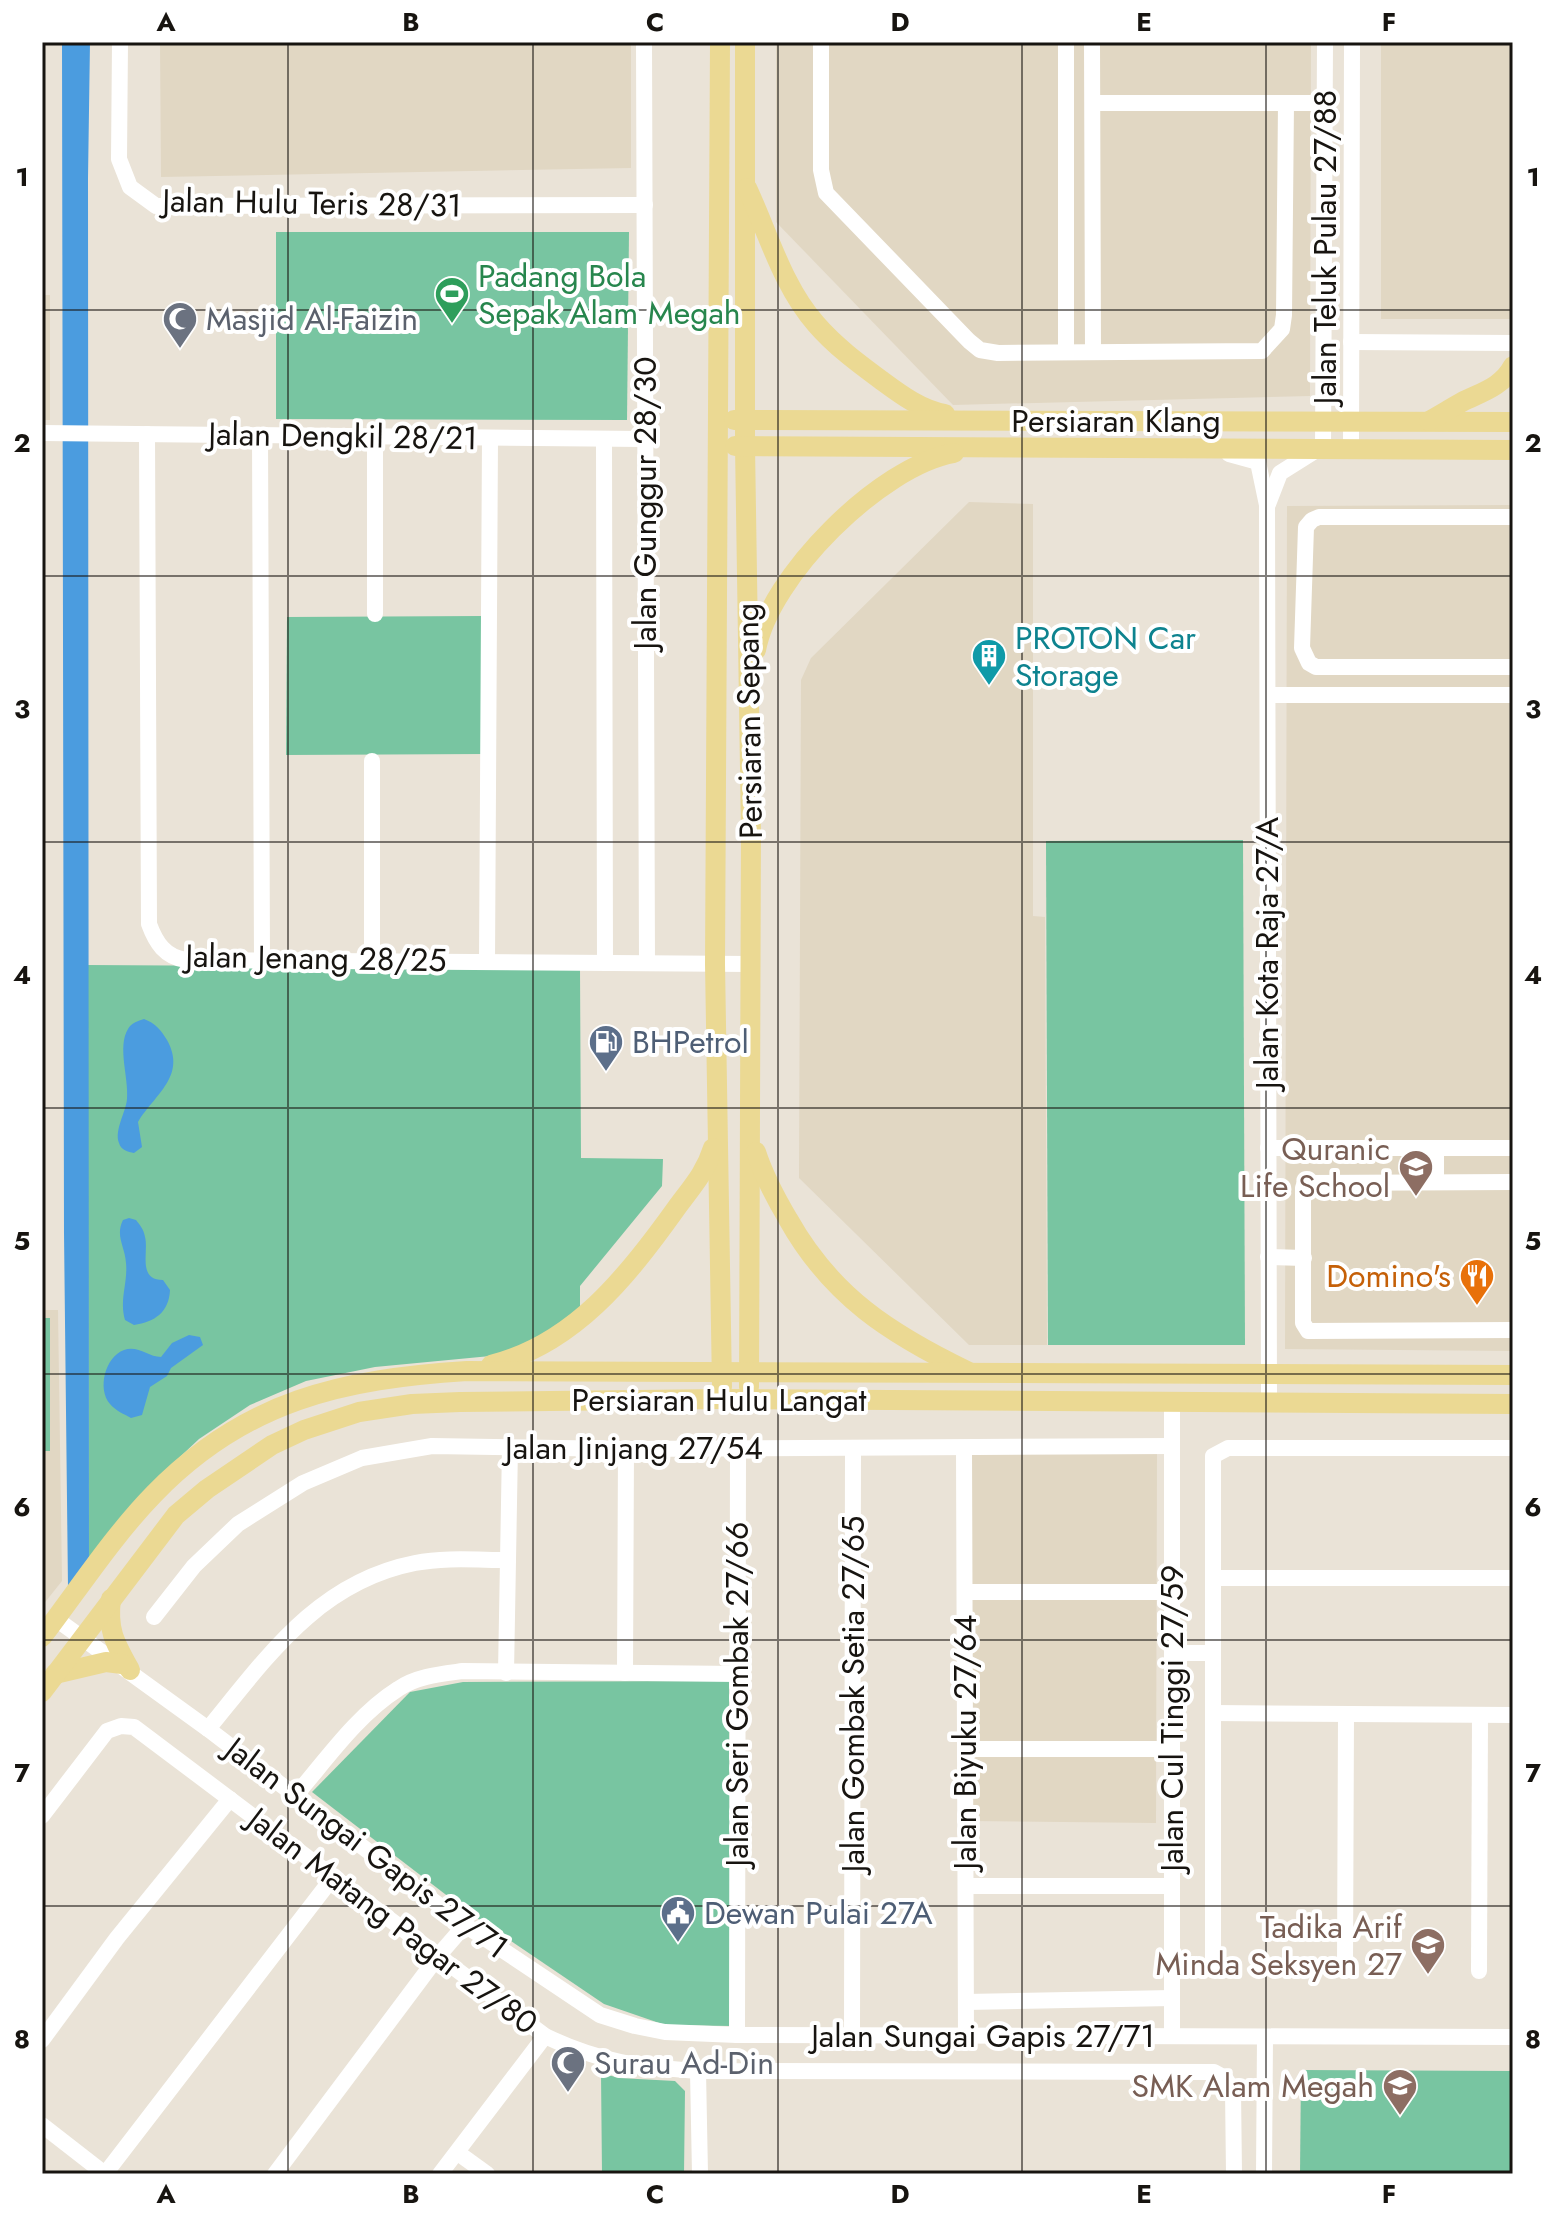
<svg xmlns="http://www.w3.org/2000/svg" width="1555" height="2216" font-family="Jost,sans-serif">
	<rect width="100%" height="100%" fill="#eae3d7"/>
	<g fill="#e1d7c3">
		<polygon points="160,42 631,42 631,168 161,177"/>
		<polygon points="776,42 1311,42 1310,396 953,405 776,222"/>
		<rect x="1381" y="42" width="132" height="277"/>
		<rect x="42" y="295" width="8" height="125"/>
		<polygon points="969,502 1033,504 1033,916 1045,917 1047,1345 969,1345 799,1178 801,680 811,658"/>
		<polygon points="1513,505 1513,1351 1285,1349 1287,506"/>
		<polygon points="42,1310 58,1310 62,1581 42,1606"/>
		<polygon points="1157,1452 1156,1823 969,1821 969,1453"/>
	</g>
	<g fill="#78c5a1">
		<polygon points="276,232 629,232 627,420 276,419"/>
		<polygon points="482,616 484,754 286,755 287,617"/>
		<polygon points="1243,840 1245,1345 1048,1345 1046,841"/>
		<polygon points="87,965 580,968 581,1158 663,1159 662,1186 580,1286 580,1307 542,1337 501,1355 375,1367 306,1381 250,1405 199,1439 146,1489 89,1558"/>
		<rect x="42" y="1318" width="8" height="133"/>
		<polygon points="729,1681 731,2026 665,2025 604,2004 471,1914 312,1792 410,1692 463,1682"/>
		<polygon points="1301,2070 1513,2071 1513,2174 1300,2174"/>
		<polygon points="601,2073 619,2078 675,2081 685,2091 684,2174 602,2174"/>
	</g>
	<g fill="#4b9cdf">
		<polygon points="62,42 90,42 88,178 89,1558 68,1588 64,1233"/>
		<path d="M144 1019C155 1023 161 1030 167 1040 187 1076 155 1094 138 1122L142 1147 134 1153C128 1152 121 1150 119 1143 114 1130 126 1112 127 1099 129 1078 117 1047 128 1029 131 1023 138 1021 144 1019Z"/>
		<path d="M129 1218 136 1220C140 1225 144 1230 145 1237 149 1252 137 1280 163 1280L170 1290C169 1312 155 1322 134 1325L125 1320C119 1300 128 1283 126 1263 125 1246 115 1236 123 1220Z"/>
		<path d="M189 1335 200 1337 203 1345 171 1368 167 1376 150 1387 142 1415 131 1418C124 1414 116 1411 110 1404 97 1389 105 1357 124 1350 138 1345 148 1357 161 1357L172 1343Z"/>
	</g>
	<g fill="none" stroke-linecap="round" stroke-linejoin="round">
		<g stroke="#fff" stroke-width="16">
			<polyline points="120,42 119,159 130,187 156,206 645,205"/>
			<polyline points="644,42 647,963"/>
			<polyline points="821,42 821,170 826,193 969,341 980,350 998,353 1262,351 1282,329 1284,315 1286,103"/>
			<polyline points="1066,42 1066,352"/>
			<polyline points="1092,42 1093,352"/>
			<polyline points="1093,103 1325,103"/>
			<polyline points="1351,342 1513,343"/>
			<polyline points="42,433 643,439"/>
			<path d="M147 434 149 924C156 943 165 957 186 960L750 964"/>
			<polyline points="260,435 262,961"/>
			<polyline points="375,436 375,614"/>
			<polyline points="604,439 605,963"/>
			<polyline points="1323,451 1325,42"/>
			<polyline points="1351,451 1352,42"/>
			<polyline points="1229,454 1258,462 1267,505 1269,1401"/>
			<polyline points="1268,504 1280,473 1315,451"/>
			<polyline points="1513,517 1319,517 1312,520 1306,527 1302,648 1309,663 1316,667 1513,667"/>
			<polyline points="1268,695 1513,695"/>
			<polyline points="372,761 372,961"/>
			<polyline points="487,962 490,438"/>
			<polyline points="1268,1148 1513,1148"/>
			<polyline points="1436,1148 1436,1182"/>
			<polyline points="1513,1182 1310,1183 1304,1185 1303,1188 1303,1323 1308,1331 1513,1330"/>
			<polyline points="1268,1257 1304,1258"/>
			<polyline points="964,1448 966,2036"/>
			<polyline points="1213,1578 1513,1578"/>
			<polyline points="965,1592 1172,1592"/>
			<polyline points="154,1617 194,1566 238,1524 303,1483 362,1458 432,1446 626,1449 1172,1446"/>
			<polyline points="56,1619 208,1729 465,1925 600,2015 635,2026 665,2032 737,2035 1513,2037"/>
			<polyline points="1172,1653 1213,1653"/>
			<polyline points="506,1673 510,1447"/>
			<polyline points="625,1673 626,1449"/>
			<polyline points="1213,1713 1513,1715"/>
			<path d="M208 1729C267 1657 318 1582 415 1563 445 1557 478 1560 508 1560"/>
			<polyline points="965,1749 1172,1749"/>
			<path d="M295 1796C326 1760 357 1715 398 1689 417 1676 441 1674 463 1671L737 1674"/>
			<path d="M42 1816 107 1731 121 1726 134 1727 545 2036C599 2062 639 2067 698 2071L1214 2072 1225 2078 1233 2090 1234 2174"/>
			<polyline points="966,1886 1172,1886"/>
			<polyline points="1345,1966 1346,1715"/>
			<polyline points="1213,1967 1213,1456 1228,1448 1513,1448"/>
			<polyline points="1479,1971 1480,1715"/>
			<polyline points="966,2002 1172,1998"/>
			<polyline points="737,2035 738,1449"/>
			<polyline points="852,2036 853,1448"/>
			<polyline points="1172,2036 1172,1401"/>
			<polyline points="42,2040 117,1938 230,1799"/>
			<polyline points="698,2071 700,2174"/>
			<polyline points="42,2125 105,2174"/>
			<polyline points="458,2153 487,2174"/>
			<polyline points="105,2174 334,1876"/>
			<polyline points="275,2174 439,1955 465,1925"/>
			<polyline points="440,2174 545,2036"/>
			<polyline points="1264,2174 1265,2037"/>
		</g>
		<g stroke="#ebd993" stroke-width="20">
			<polyline points="720,42 715,964 722,1387"/>
			<polyline points="745,42 745,446 751,833 749,1387"/>
			<path d="M747 188C768 233 783 287 816 324 835 346 858 363 881 380 900 394 921 410 945 414"/>
			<polyline points="734,420 1513,422"/>
			<path d="M1429 421C1440 415 1451 408 1462 402 1482 392 1502 387 1513 366"/>
			<polyline points="735,446 1513,450"/>
			<path d="M756 650C769 577 880 466 954 453"/>
			<path d="M756 1152C764 1177 775 1197 788 1219 831 1296 890 1334 969 1372"/>
			<path d="M491 1365C574 1344 627 1277 675 1210 690 1189 705 1174 713 1148"/>
			<path d="M111 1599C107 1630 115 1643 130 1670"/>
			<path d="M42 1637C78 1590 113 1536 154 1494 245 1400 343 1379 467 1371L1513 1375"/>
			<polyline points="55,1674 106,1662 122,1664"/>
			<polyline points="42,1692 176,1515 207,1489 272,1445 304,1430 359,1412 412,1404 460,1402 722,1399 1513,1404"/>
		</g>
	</g>
	<path fill="none" stroke="#171410" stroke-width="2" stroke-opacity="0.55" d="M288 42V2174M533 42V2174M778 42V2174M1022 42V2174M1266 42V2174M42 310H1513M42 576H1513M42 842H1513M42 1108H1513M42 1374H1513M42 1640H1513M42 1906H1513"/>
	<defs>
		<symbol id="stadium-pin" viewBox="-11 -11 22 30"><path d="M0 17L-7.5 6A9.5 9.5 0 1 1 7.5 6Z" fill="#2e9e5b" stroke="#fff"/><path d="M0-5a6.5 5 0 1 0 0 10a6.5 5 0 1 0 0-10ZM-3.5-1.8h7v3.6h-7Z" fill="#fff"/></symbol>
		<symbol id="mosque-pin" viewBox="-11 -11 22 30"><path d="M0 17L-7.5 6A9.5 9.5 0 1 1 7.5 6Z" fill="#6b7280" stroke="#fff"/><path d="M3.5-4.9A6 6 0 1 0 3.5 4.9A5 5 0 1 1 3.5-4.9Z" fill="#fff"/></symbol>
		<symbol id="building-pin" viewBox="-11 -11 22 30"><path d="M0 17L-7.5 6A9.5 9.5 0 1 1 7.5 6Z" fill="#0f9aa8" stroke="#fff"/><path d="M-4-6H4V6H1V3H-1V6H-4ZM-2.5-4.3h1.7v1.8h-1.7ZM.8-4.3h1.7v1.8H.8ZM-2.5-1h1.7V.8h-1.7ZM.8-1h1.7V.8H.8Z" fill="#fff"/></symbol>
		<symbol id="fuel-pin" viewBox="-11 -11 22 30"><path d="M0 17L-7.5 6A9.5 9.5 0 1 1 7.5 6Z" fill="#5c6f8a" stroke="#fff"/><path d="M-5.5-6h7V0h2V4h1.3V-2.5L3-4.5l.8-.8L6-3V5H2.5V1h-1V6h-7ZM-4.2-4.7v3.2H.2V-4.7Z" fill="#fff"/></symbol>
		<symbol id="school-pin" viewBox="-11 -11 22 30"><path d="M0 17L-7.5 6A9.5 9.5 0 1 1 7.5 6Z" fill="#8d6e63" stroke="#fff"/><path d="M0-5L7-2L0 1L-7-2ZM-4 1L0 2.5L4 1V4Q0 6-4 4Z" fill="#fff"/></symbol>
		<symbol id="restaurant-pin" viewBox="-11 -11 22 30"><path d="M0 17L-7.5 6A9.5 9.5 0 1 1 7.5 6Z" fill="#e8710a" stroke="#fff"/><path d="M-5-6h1v4h1v-4h1v4h1v-4h1v5L-1.5 .5V6h-2V.5L-5-1ZM5-6V6H3V1.5H1.5Q1.5-4 5-6Z" fill="#fff"/></symbol>
		<symbol id="civic-pin" viewBox="-11 -11 22 30"><path d="M0 17L-7.5 6A9.5 9.5 0 1 1 7.5 6Z" fill="#5c6f8a" stroke="#fff"/><path d="M-.6-6.5H3V-4.5H.6V-3L4-1V1h2V6H-6V1h2V-1L-.6-3ZM-1.2 2.5V6h2.4V2.5Z" fill="#fff"/></symbol>
	</defs>
	<g fill-rule="evenodd">
		<use href="#stadium-pin" x="432" y="274" width="40" height="54"/>
		<use href="#mosque-pin" x="160" y="299" width="40" height="54"/>
		<use href="#building-pin" x="969" y="636" width="40" height="54"/>
		<use href="#fuel-pin" x="586" y="1022" width="40" height="54"/>
		<use href="#school-pin" x="1396" y="1147" width="40" height="54"/>
		<use href="#restaurant-pin" x="1457" y="1256" width="40" height="54"/>
		<use href="#civic-pin" x="658" y="1893" width="40" height="54"/>
		<use href="#school-pin" x="1408" y="1925" width="40" height="54"/>
		<use href="#mosque-pin" x="548" y="2043" width="40" height="54"/>
		<use href="#school-pin" x="1380" y="2066" width="40" height="54"/>
	</g>
	<g text-anchor="middle" stroke-width="8" stroke-linejoin="round" paint-order="stroke">
		<g font-size="32" fill="#171410" stroke="#fff">
			<text transform="translate(312 203) rotate(1)" y="11">Jalan Hulu Teris 28/31</text>
			<text transform="translate(1325 247) rotate(-90)" y="11">Jalan Teluk Pulau 27/88</text>
			<text x="1116" y="432">Persiaran Klang</text>
			<text transform="translate(343 436) rotate(1)" y="11">Jalan Dengkil 28/21</text>
			<text transform="translate(645 503) rotate(-90)" y="11">Jalan Gunggur 28/30</text>
			<text transform="translate(749 721) rotate(-91)" y="11">Persiaran Sepang</text>
			<text transform="translate(1267 953) rotate(-90)" y="11">Jalan Kota Raja 27/A</text>
			<text transform="translate(316 958) rotate(1)" y="11">Jalan Jenang 28/25</text>
			<text x="719" y="1411">Persiaran Hulu Langat</text>
			<text x="634" y="1459">Jalan Jinjang 27/54</text>
			<text transform="translate(737 1694) rotate(-90)" y="11">Jalan Seri Gombak 27/66</text>
			<text transform="translate(853 1694) rotate(-90)" y="11">Jalan Gombak Setia 27/65</text>
			<text transform="translate(1172 1718) rotate(-90)" y="11">Jalan Cul Tinggi 27/59</text>
			<text transform="translate(965 1742) rotate(-90)" y="11">Jalan Biyuku 27/64</text>
			<text transform="translate(367 1848) rotate(37)" y="11">Jalan Sungai Gapis 27/71</text>
			<text transform="translate(393 1921) rotate(37)" y="11">Jalan Matang Pagar 27/80</text>
			<text x="983" y="2047">Jalan Sungai Gapis 27/71</text>
		</g>
		<g font-size="32" fill="#27864d" stroke="#fff" text-anchor="start">
			<text x="478" y="287">Padang Bola<tspan x="478" dy="37">Sepak Alam Megah</tspan></text>
		</g>
		<g font-size="32" fill="#5b616d" stroke="#fff" text-anchor="start">
			<text x="206" y="330">Masjid Al-Faizin</text>
			<text x="594" y="2074">Surau Ad-Din</text>
		</g>
		<g font-size="32" fill="#0d838f" stroke="#fff" text-anchor="start">
			<text x="1015" y="649">PROTON Car<tspan x="1015" dy="37">Storage</tspan></text>
		</g>
		<g font-size="32" fill="#4e5e75" stroke="#fff" text-anchor="start">
			<text x="632" y="1053">BHPetrol</text>
			<text x="704" y="1924">Dewan Pulai 27A</text>
		</g>
		<g font-size="32" fill="#785e54" stroke="#fff" text-anchor="end">
			<text x="1390" y="1160">Quranic<tspan x="1390" dy="37">Life School</tspan></text>
			<text x="1402" y="1938">Tadika Arif<tspan x="1402" dy="37">Minda Seksyen 27</tspan></text>
			<text x="1374" y="2097">SMK Alam Megah</text>
		</g>
		<g font-size="32" fill="#c56008" stroke="#fff" text-anchor="end">
			<text x="1451" y="1287">Domino's</text>
		</g>
	</g>
	<rect width="1555" height="2216" fill="none" stroke="#ffffff" stroke-width="88"/>
	<rect x="44" y="44" width="1467" height="2128" fill="none" stroke="#171410" stroke-width="3"/>
	<g font-size="26" text-anchor="middle" font-weight="bold" fill="#171410">
		<text x="166" y="31">A</text>
		<text x="411" y="31">B</text>
		<text x="655" y="31">C</text>
		<text x="900" y="31">D</text>
		<text x="1144" y="31">E</text>
		<text x="1389" y="31">F</text>
		<text x="22" y="186">1</text>
		<text x="1533" y="186">1</text>
		<text x="22" y="452">2</text>
		<text x="1533" y="452">2</text>
		<text x="22" y="718">3</text>
		<text x="1533" y="718">3</text>
		<text x="22" y="984">4</text>
		<text x="1533" y="984">4</text>
		<text x="22" y="1250">5</text>
		<text x="1533" y="1250">5</text>
		<text x="22" y="1516">6</text>
		<text x="1533" y="1516">6</text>
		<text x="22" y="1782">7</text>
		<text x="1533" y="1782">7</text>
		<text x="22" y="2048">8</text>
		<text x="1533" y="2048">8</text>
		<text x="166" y="2203">A</text>
		<text x="411" y="2203">B</text>
		<text x="655" y="2203">C</text>
		<text x="900" y="2203">D</text>
		<text x="1144" y="2203">E</text>
		<text x="1389" y="2203">F</text>
	</g>
</svg>
